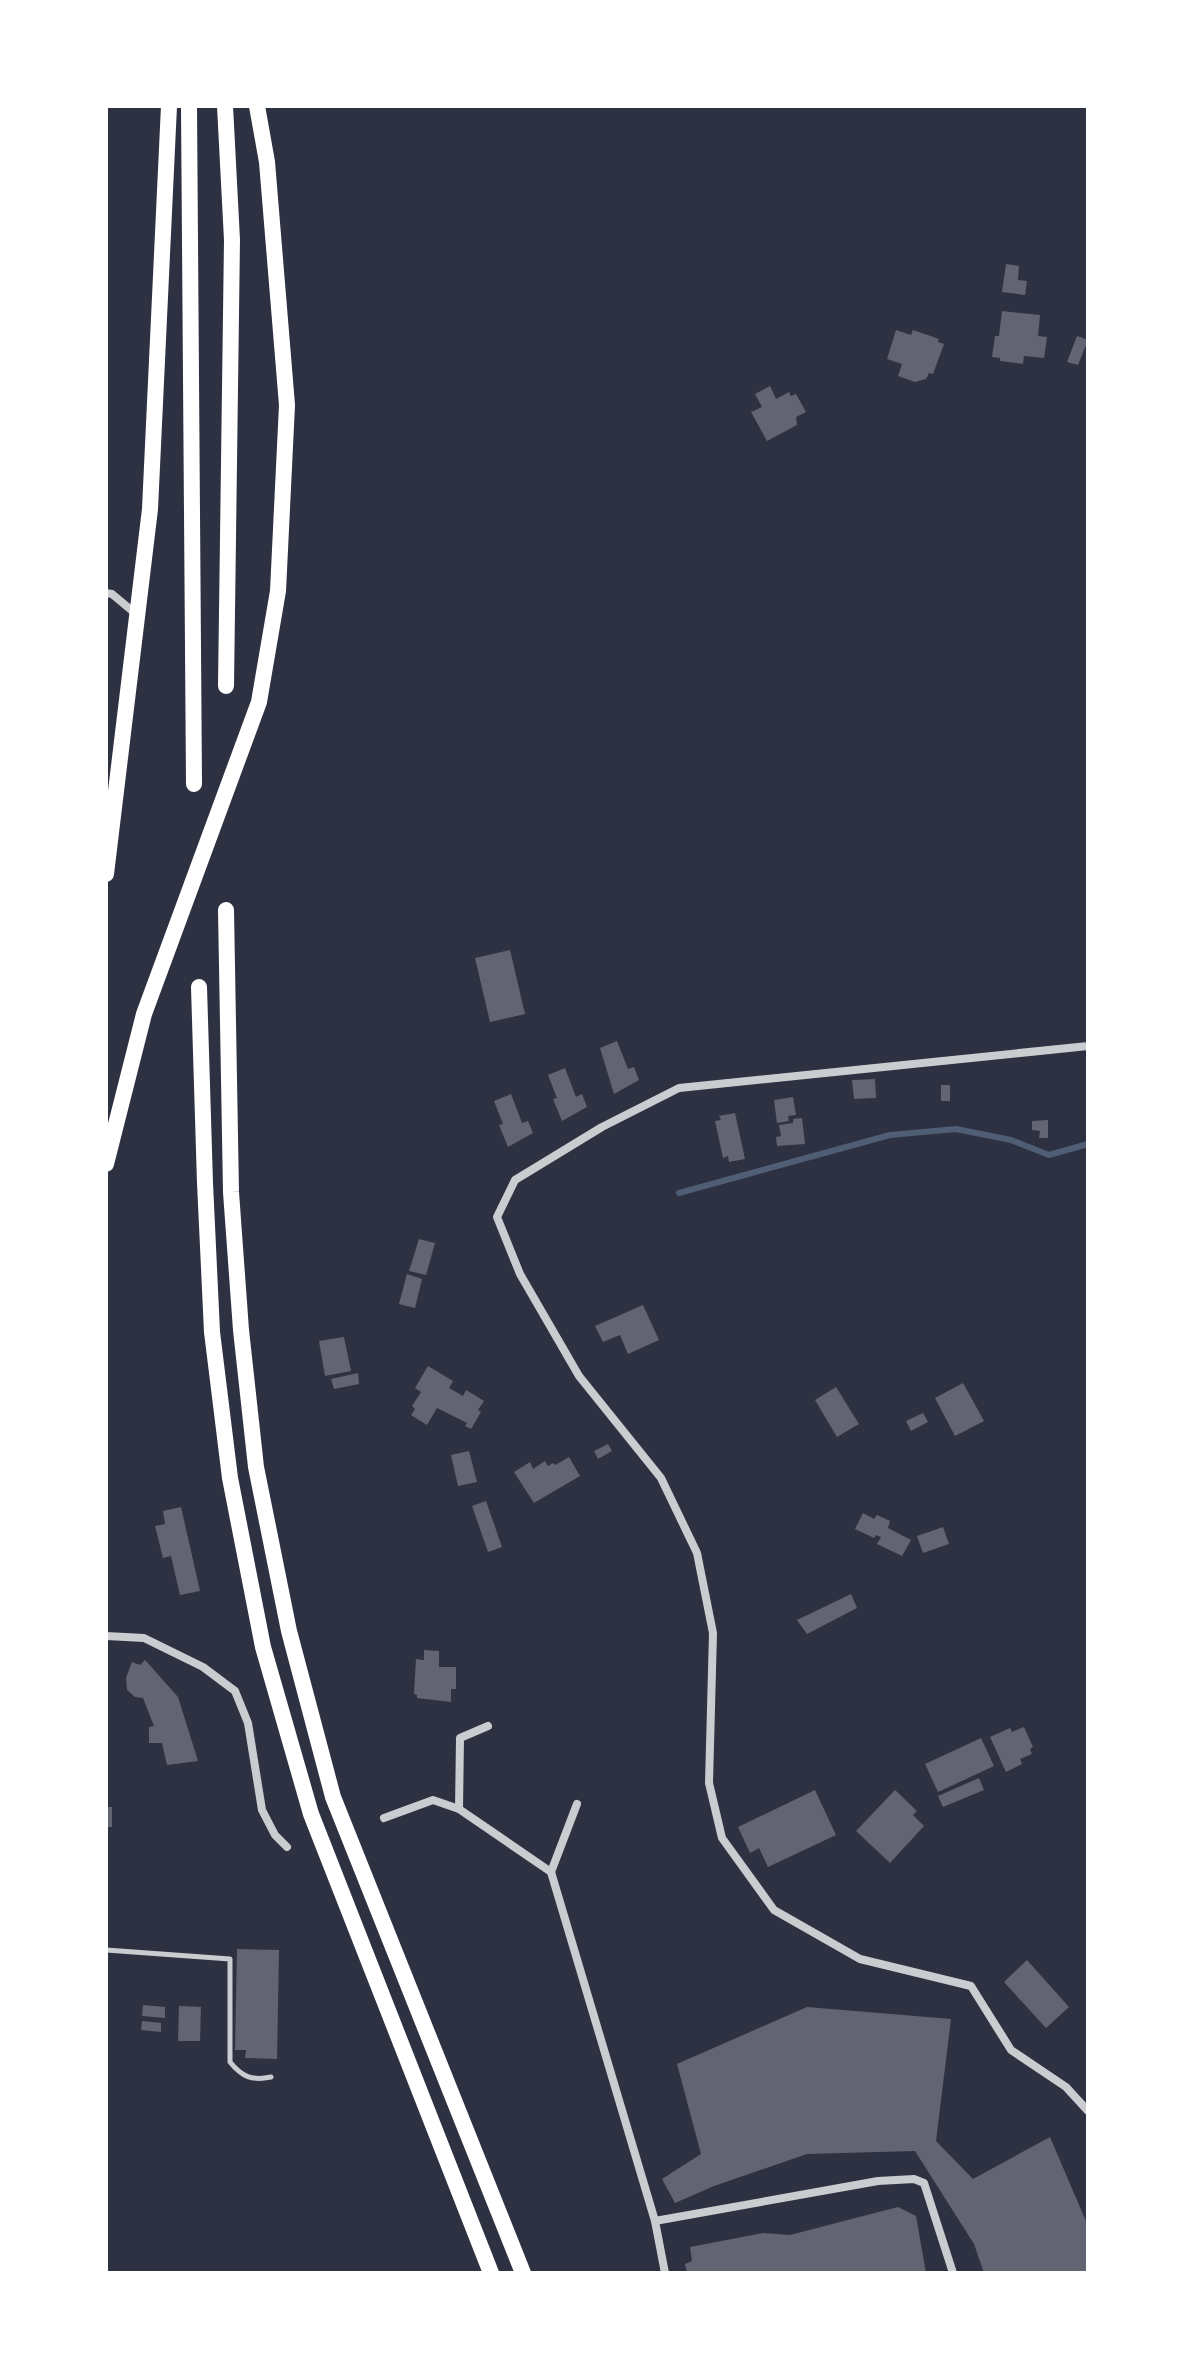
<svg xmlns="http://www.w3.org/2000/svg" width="1194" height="2379" font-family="'Source Serif 4',serif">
	<rect width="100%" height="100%" fill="#2d3142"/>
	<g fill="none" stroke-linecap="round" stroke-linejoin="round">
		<polyline stroke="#4f5d75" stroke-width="6" points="679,1193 890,1135 956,1129 1011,1140 1049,1155 1088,1144"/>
	</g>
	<g fill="#626471">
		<polygon points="1006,264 1019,266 1018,280 1027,281 1025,295 1002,292"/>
		<polygon points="1002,311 1040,315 1038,336 1047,337 1044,358 1024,356 1023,364 1000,361 1000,358 992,357 995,336 999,336"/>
		<polygon points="896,330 911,335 913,330 939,339 938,342 944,344 933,374 929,373 926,379 915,382 898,376 902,364 887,359"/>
		<polygon points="1077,336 1088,340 1078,365 1067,362"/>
		<polygon points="770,386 776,399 789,392 791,396 796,394 806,412 796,417 797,425 767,441 751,412 762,407 755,394"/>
		<polygon points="510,950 525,1014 490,1022 475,958"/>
		<polygon points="617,1041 628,1069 634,1067 639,1080 614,1094 600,1048"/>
		<polygon points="565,1068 576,1097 582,1094 587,1107 562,1121 553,1099 557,1098 548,1075"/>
		<polygon points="875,1079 876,1098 854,1099 852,1080"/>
		<rect x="941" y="1085" width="9" height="16"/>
		<polygon points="511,1094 522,1123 528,1121 533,1133 508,1147 499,1125 503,1124 494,1101"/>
		<polygon points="793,1097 796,1115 788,1116 789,1121 777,1123 774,1100"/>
		<polygon points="735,1113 745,1159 729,1162 728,1156 723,1158 715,1121 721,1120 719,1116"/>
		<polygon points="802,1118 805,1144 777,1146 776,1137 781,1136 779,1125 793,1123 793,1119"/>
		<polygon points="1048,1120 1048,1138 1039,1138 1040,1131 1032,1130 1032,1121"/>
		<polygon points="419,1239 435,1243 426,1275 409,1271"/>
		<polygon points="407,1274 422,1279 415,1308 399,1304"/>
		<polygon points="643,1305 659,1340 628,1354 620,1335 603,1342 595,1326"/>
		<polygon points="344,1337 351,1371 325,1376 319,1341"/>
		<polygon points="428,1366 453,1381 449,1388 463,1396 466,1390 484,1401 478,1410 481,1412 471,1429 465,1426 467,1423 437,1408 427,1425 411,1415 415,1409 412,1406 421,1392 415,1388"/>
		<polygon points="358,1373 359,1384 334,1389 331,1379"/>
		<polygon points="963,1383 984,1421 955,1436 935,1398"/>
		<polygon points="836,1387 859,1424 837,1437 815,1400"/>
		<polygon points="923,1413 928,1422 911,1431 906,1421"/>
		<polygon points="608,1444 612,1451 598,1459 594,1451"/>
		<polygon points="469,1451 477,1482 458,1486 451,1455"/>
		<polygon points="569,1457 580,1476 534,1503 514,1472 530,1462 533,1469 545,1461 548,1466 553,1463 555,1465"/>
		<polygon points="486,1501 502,1547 488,1552 472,1506"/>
		<polygon points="181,1507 200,1591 180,1595 171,1556 163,1558 155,1526 165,1524 163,1511"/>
		<polygon points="863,1513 874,1519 877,1515 890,1521 888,1528 911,1540 902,1556 877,1544 881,1537 876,1535 874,1538 855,1529"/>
		<polygon points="943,1527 949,1544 923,1553 917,1536"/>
		<polygon points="851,1594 857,1608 807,1634 797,1620"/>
		<polygon points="424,1650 439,1651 439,1667 456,1667 456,1689 451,1689 451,1702 417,1698 417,1695 414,1694 416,1659 424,1660"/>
		<polygon points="145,1660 178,1697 198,1761 167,1765 162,1743 149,1743 149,1727 154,1726 143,1698 135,1697 127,1690 126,1678 132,1662 140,1665"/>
		<polygon points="1024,1727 1033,1747 1030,1749 1032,1754 1020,1759 1022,1764 1006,1772 990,1737 1010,1728 1012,1732"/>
		<polygon points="981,1738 994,1766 938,1792 925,1764"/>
		<polygon points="979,1778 984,1790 943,1807 938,1796"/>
		<polygon points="815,1790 836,1835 768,1867 759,1848 750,1853 738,1827"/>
		<polygon points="895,1790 917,1811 913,1815 924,1826 890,1863 856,1831"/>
		<rect x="106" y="1807" width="6" height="20"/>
		<polygon points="237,1949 279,1950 277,2059 245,2058 246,2050 235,2050"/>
		<polygon points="1027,1960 1069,2007 1046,2028 1004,1982"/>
		<polygon points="143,2005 165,2007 165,2018 142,2016"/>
		<polygon points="179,2006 201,2007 200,2041 178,2041"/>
		<polygon points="807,2007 951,2019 936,2141 973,2179 1050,2137 1088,2226 1088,2273 984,2273 974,2244 915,2151 807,2154 714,2186 675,2203 662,2179 701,2154 677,2064"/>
		<polygon points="142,2021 161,2023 161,2032 141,2030"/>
		<polygon points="898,2207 916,2216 926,2273 687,2273 685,2264 692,2261 690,2247 763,2233 790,2235"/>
	</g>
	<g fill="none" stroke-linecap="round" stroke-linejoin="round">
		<path stroke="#caccd0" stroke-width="5" d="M106 1950 230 1959V2062C242 2077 252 2081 271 2077"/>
		<g stroke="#caccd0" stroke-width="8">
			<polyline points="106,593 112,594 136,614"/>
			<polyline points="1088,1046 679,1088 602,1127 515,1180 497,1217 520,1274 579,1376 661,1478 697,1553 713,1633 709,1783 722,1838 774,1910 860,1959 971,1986 1011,2050 1066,2087 1088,2111"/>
			<polyline points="106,1636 144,1638 203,1667 235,1691 248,1723 262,1810 275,1835 287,1847"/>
			<polyline points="488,1726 460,1738 459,1809 551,1872 655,2221"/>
			<polyline points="384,1818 433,1800 459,1809"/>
			<polyline points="551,1872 577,1804"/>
			<polyline points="665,2273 655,2221 878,2181 914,2179 924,2183 953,2273"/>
		</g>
		<g stroke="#fff" stroke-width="16">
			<polyline points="189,106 194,784"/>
			<polyline points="225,106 232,240 226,686"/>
			<polyline points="106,874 150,509 169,106"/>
			<polyline points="226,910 231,1192 241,1330 256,1467 289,1631 333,1797 523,2273"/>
			<polyline points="199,987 205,1183 212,1332 230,1478 263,1647 311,1814 491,2273"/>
			<polyline points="106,1164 144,1014 259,702 278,591 287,405 267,162 257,106"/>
		</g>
	</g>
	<rect width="1194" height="2379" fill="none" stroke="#ffffff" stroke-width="216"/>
</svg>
